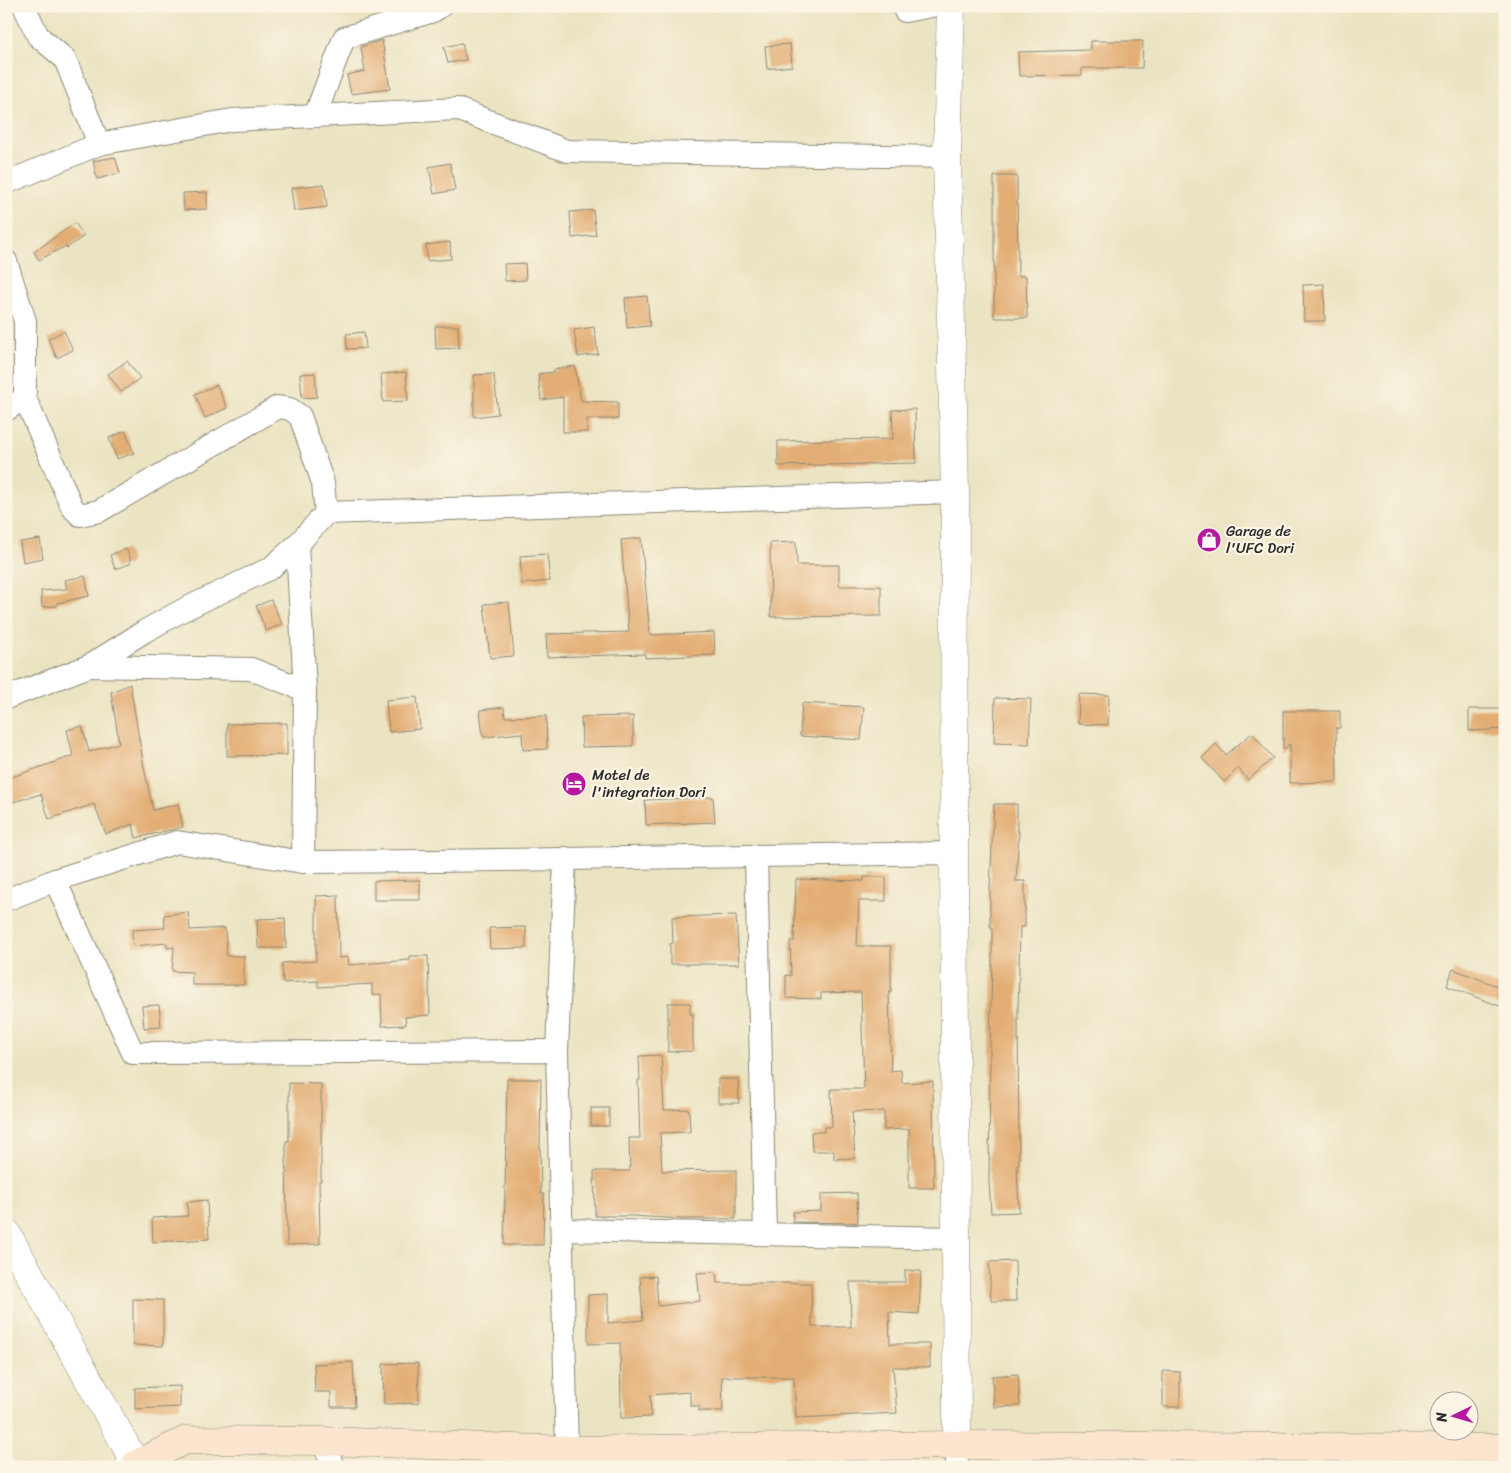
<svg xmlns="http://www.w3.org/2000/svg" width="1511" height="1473" font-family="Sriracha,sans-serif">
	<rect width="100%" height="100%" fill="#fcf5e5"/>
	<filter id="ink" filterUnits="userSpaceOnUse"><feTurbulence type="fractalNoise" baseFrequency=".02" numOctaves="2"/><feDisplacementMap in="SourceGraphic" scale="10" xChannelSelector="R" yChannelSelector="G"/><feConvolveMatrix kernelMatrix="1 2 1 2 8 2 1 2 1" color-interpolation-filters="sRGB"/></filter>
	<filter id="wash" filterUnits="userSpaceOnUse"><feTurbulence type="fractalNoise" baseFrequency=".0096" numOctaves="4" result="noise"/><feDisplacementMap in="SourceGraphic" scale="20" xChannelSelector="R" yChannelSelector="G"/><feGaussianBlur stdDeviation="1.12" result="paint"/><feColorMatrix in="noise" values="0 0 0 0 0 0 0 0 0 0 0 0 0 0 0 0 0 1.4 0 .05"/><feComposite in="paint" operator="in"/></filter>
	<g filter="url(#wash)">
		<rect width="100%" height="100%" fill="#ebe4c3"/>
		<g id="blocks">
			<g fill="#e3ae74">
				<polygon points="382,40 390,89 351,94 347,75 365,71 361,47"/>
				<polygon points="1091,41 1143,41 1142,68 1082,68 1082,75 1019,76 1018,52 1091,50"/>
				<polygon points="462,43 466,60 448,63 444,47"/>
				<polygon points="790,44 792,66 767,69 765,46"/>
				<polygon points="115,157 120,173 97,179 93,161"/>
				<polygon points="450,163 455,190 434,194 429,167"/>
				<polygon points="994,176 1017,176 1018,276 1026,276 1027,318 994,318"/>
				<polygon points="324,184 327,207 294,211 291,188"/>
				<polygon points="207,192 207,209 184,210 183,193"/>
				<polygon points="593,210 596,235 572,238 570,212"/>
				<polygon points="75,223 84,236 67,248 66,246 39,260 34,252"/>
				<polygon points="450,242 451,259 427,261 426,245"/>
				<polygon points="525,263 526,280 505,281 504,264"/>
				<polygon points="1324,284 1325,321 1304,321 1303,285"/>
				<polygon points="647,296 650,326 627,328 625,298"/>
				<polygon points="435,326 458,326 459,348 436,349"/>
				<polygon points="594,327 598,354 578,357 574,330"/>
				<polygon points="64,331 73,350 57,358 48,339"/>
				<polygon points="364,332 366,348 347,349 346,334"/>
				<polygon points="127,361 140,378 121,392 108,374"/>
				<polygon points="575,366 581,401 618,402 618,419 587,419 587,432 563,432 563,397 541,400 538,374 554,372 554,369"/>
				<polygon points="406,372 408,401 383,402 381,374"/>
				<polygon points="315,373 317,397 302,398 300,374"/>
				<polygon points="494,374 498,414 474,417 474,375"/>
				<polygon points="217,385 227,408 205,418 195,394"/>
				<polygon points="915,409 916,463 778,466 778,441 893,439 892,410"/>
				<polygon points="125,431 134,453 117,459 109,438"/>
				<polygon points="641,538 650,635 714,632 715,655 645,658 645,654 547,657 546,634 629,632 621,540"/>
				<polygon points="40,539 43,558 23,562 20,542"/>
				<polygon points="796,542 797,565 839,565 839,586 881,586 881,616 771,617 770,543"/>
				<polygon points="126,549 130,557 130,564 115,569 110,555"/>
				<polygon points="547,554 550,581 522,584 520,556"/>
				<polygon points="85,576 89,596 57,603 57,606 42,607 41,591 67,589 65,580"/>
				<polygon points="271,600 282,624 266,631 256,606"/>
				<polygon points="509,602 514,656 490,658 484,604"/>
				<polygon points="130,684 144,768 153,810 178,804 183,827 136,838 133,824 106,834 94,804 49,819 41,794 6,804 6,779 73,756 67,730 82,726 89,752 119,743 111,692"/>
				<polygon points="1079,694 1109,695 1108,725 1078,724"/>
				<polygon points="417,697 420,729 389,732 386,700"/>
				<polygon points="995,698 1031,699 1029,744 994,743"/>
				<polygon points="802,703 864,707 861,740 800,736"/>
				<polygon points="504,707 505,717 546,716 547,749 523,750 522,733 483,737 480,710"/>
				<polygon points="1469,709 1505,709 1505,729 1469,731"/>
				<polygon points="1283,711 1340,711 1340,728 1336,728 1337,782 1290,783 1290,744 1283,750"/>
				<polygon points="633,716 633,746 582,747 581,717"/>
				<polygon points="287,723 287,755 227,756 227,724"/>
				<polygon points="1252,733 1273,758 1248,780 1238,768 1224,782 1202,758 1216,744 1226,755"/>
				<polygon points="713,797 715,822 646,825 645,800"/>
				<polygon points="994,804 1017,804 1017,831 1019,831 1016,881 1025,881 1025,927 1020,927 1018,1009 1019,1165 1017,1165 1019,1212 991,1213 989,1181 990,1048 992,962 992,927 990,927 990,888"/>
				<polygon points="864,877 886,877 886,901 859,901 857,946 891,946 891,992 889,992 891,1071 901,1070 902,1083 933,1081 934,1188 909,1188 909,1129 884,1130 884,1111 852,1112 855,1158 834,1159 834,1151 812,1151 811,1132 824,1132 824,1127 832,1127 831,1089 864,1089 861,992 821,993 821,999 786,998 786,975 791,976 790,941 794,941 796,879 864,881"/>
				<polygon points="420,880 420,900 374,900 374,881"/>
				<polygon points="338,895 339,958 348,957 349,965 410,960 410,956 428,956 430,1015 405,1017 406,1025 382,1026 381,994 372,995 372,984 318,987 318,981 283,983 282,963 316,961 316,896"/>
				<polygon points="188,912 190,930 225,928 227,956 244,956 244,985 192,985 192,972 172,971 174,947 167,948 167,943 133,946 132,930 165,928 164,915"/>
				<polygon points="736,915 739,964 670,964 670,944 673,943 672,917"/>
				<polygon points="285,918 286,948 258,948 257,919"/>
				<polygon points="526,927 526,948 490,949 489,928"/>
				<polygon points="1453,969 1505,989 1505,1008 1447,986"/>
				<polygon points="668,1003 690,1003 690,1014 693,1014 693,1051 668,1052"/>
				<polygon points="159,1005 161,1027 144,1028 142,1006"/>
				<polygon points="661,1055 664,1110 689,1109 690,1132 660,1133 662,1171 736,1170 736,1219 682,1219 633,1216 595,1216 594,1171 630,1171 629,1138 640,1138 638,1080 640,1080 639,1056"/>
				<polygon points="507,1079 541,1079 540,1143 541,1194 544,1194 543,1245 504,1245"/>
				<polygon points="718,1079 738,1079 739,1103 718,1103"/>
				<polygon points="289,1083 321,1084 321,1181 319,1181 320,1244 287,1245 286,1141 289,1141"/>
				<rect x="591" y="1108" width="18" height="18"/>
				<polygon points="857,1193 858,1223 793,1222 793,1212 821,1211 821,1194"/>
				<polygon points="207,1200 209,1239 153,1242 152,1218 188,1216 187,1202"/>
				<polygon points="1015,1261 1016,1301 991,1301 989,1262"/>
				<polygon points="905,1270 921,1271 919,1314 889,1312 890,1344 930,1344 930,1367 893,1367 897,1413 796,1418 794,1377 722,1377 723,1411 699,1411 699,1406 690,1406 690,1392 650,1395 651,1417 621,1418 620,1343 588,1344 588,1295 608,1294 608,1323 643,1320 640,1277 656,1276 658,1306 700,1301 697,1273 716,1272 717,1283 811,1283 812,1327 851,1327 850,1282 905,1282"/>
				<polygon points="133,1299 163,1300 163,1346 133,1345"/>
				<polygon points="353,1362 355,1407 331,1407 331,1392 315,1392 314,1364"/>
				<polygon points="418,1363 419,1403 384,1404 383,1364"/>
				<polygon points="1163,1371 1180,1372 1180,1407 1163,1407"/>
				<polygon points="1018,1374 1020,1406 994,1407 992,1376"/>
				<polygon points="180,1386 180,1407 135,1409 135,1388"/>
			</g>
		</g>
	</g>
	<g filter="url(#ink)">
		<use href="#blocks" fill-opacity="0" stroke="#8b8877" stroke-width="1"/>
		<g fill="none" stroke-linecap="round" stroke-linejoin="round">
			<defs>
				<g id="minor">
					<polyline points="24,6 38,36 65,59 99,144"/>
					<polyline points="905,11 931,6"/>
					<polyline points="315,116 344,38 433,11 441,6"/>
					<polyline points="6,183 99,144 232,120 457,109 567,151 947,157"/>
					<polyline points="6,261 25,321 25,398 6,410"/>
					<polyline points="25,398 72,507 80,515 99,511 278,407 290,409 300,416 323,483 326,513"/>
					<polyline points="297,545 305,690 303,862"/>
					<polyline points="89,666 251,669 305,690"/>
					<polyline points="6,698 89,666 145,631 183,610 271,568 297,545 326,513 955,492"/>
					<polyline points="756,856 765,1234"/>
					<polyline points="55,880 133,1053 557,1051 567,1450"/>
					<polyline points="6,900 55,880 177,842 303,862 434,861 954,853"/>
					<polyline points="557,1051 565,858"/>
					<polyline points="562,1230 956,1238"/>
					<polyline points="323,1441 333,1467"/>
					<polyline points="957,1467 957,1445"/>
					<polyline points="1157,1467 1158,1446"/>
				</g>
				<g id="tertiary">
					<polyline points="951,6 947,157 955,492 954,853 957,1445"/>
					<polyline points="6,1232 136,1464 129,1467"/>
				</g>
				<polyline id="secondary" points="138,1467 136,1464 186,1440 323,1441 567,1450 957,1445 1505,1448"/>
			</defs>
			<use href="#minor" stroke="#8b8877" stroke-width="24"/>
			<use href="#tertiary" stroke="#8b8877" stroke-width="29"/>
			<use href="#secondary" stroke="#8b8877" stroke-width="29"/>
			<use href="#minor" stroke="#fff" stroke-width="22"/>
			<use href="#tertiary" stroke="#fff" stroke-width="28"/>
			<use href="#secondary" stroke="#fbe5cf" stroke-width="28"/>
		</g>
	</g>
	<defs>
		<symbol id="shop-disc" viewBox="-11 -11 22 22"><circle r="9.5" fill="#b5179e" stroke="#fcf5e5"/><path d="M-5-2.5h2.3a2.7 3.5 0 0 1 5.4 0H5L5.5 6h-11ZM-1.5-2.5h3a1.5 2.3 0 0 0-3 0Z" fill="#fff"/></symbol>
		<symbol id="hotel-disc" viewBox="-11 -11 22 22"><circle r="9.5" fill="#b5179e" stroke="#fcf5e5"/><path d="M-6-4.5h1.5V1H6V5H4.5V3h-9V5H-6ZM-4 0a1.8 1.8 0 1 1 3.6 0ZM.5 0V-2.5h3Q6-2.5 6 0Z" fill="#fff"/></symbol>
	</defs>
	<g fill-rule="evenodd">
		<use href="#shop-disc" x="1195" y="526" width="28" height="28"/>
		<use href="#hotel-disc" x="560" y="770" width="28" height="28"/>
	</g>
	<g text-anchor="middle" stroke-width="4.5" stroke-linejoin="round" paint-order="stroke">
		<g font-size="15" fill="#2b2b2b" stroke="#fcf5e5" text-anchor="start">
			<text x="1226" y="536">Garage de<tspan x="1226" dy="17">l'UFC Dori</tspan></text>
			<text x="592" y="780">Motel de<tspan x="592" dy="17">l'integration Dori</tspan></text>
		</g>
	</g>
	<rect width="1511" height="1473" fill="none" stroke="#fcf5e5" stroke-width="25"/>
	<g transform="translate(1454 1416) rotate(265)"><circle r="24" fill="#fcf5e5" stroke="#a8a49b"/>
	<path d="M0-4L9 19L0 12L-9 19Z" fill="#b5179e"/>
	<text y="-8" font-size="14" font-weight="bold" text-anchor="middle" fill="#2b2b2b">N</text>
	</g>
</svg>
